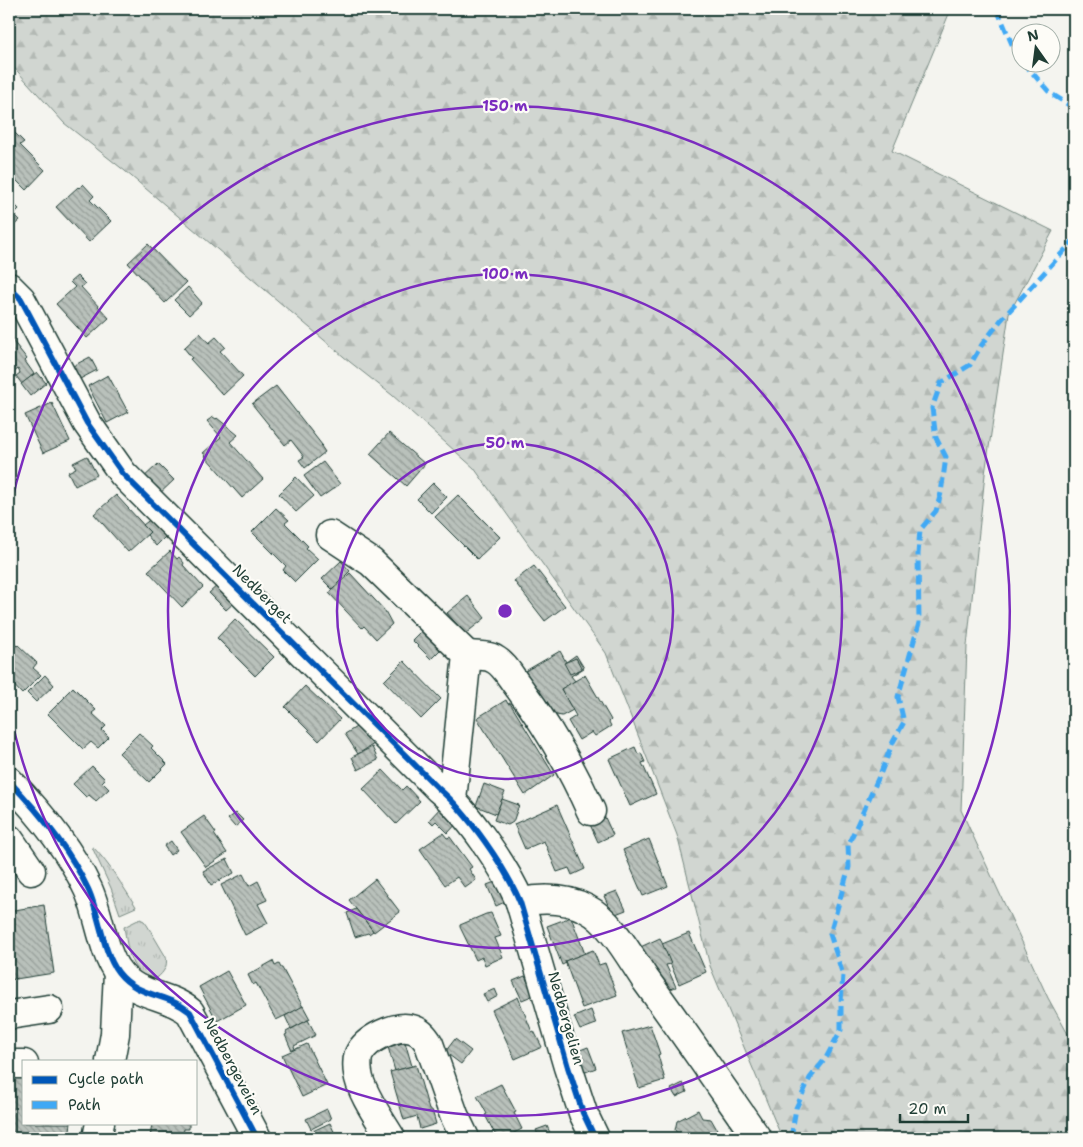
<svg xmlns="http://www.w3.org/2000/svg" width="1083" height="1147" font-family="'Shantell Sans',sans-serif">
	<defs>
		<pattern id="grass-tufts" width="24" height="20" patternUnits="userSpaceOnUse" patternTransform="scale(1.25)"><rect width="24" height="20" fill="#d1d6d1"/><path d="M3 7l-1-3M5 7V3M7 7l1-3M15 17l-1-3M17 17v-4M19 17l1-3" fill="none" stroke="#b3b9b4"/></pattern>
		<pattern id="forest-firs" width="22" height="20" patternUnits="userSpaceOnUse" patternTransform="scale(1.25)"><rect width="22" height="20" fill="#d1d6d1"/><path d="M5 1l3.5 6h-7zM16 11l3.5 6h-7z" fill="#b3b9b4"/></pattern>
		<pattern id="building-back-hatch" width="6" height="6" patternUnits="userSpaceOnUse" patternTransform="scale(1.25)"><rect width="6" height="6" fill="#b9c1bb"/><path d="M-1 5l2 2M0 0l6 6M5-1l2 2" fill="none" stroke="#969e99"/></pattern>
	</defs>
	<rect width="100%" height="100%" fill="#f4f4ef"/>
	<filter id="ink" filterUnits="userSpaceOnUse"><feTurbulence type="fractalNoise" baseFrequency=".02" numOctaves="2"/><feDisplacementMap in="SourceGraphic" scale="10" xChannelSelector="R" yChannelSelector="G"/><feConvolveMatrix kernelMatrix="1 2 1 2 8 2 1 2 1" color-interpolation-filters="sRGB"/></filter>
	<g filter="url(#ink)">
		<g fill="url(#grass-tufts)" stroke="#788a82">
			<path d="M92 847 94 848C110 865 122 885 135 905L136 907 120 914 111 888Z"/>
			<path d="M140 919 144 921 147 925 166 957C168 966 164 972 157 978 129 978 128 948 124 927Z"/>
		</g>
		<polygon fill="url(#forest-firs)" stroke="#788a82" points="9,9 951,9 892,151 1053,231 1009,314 985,474 967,646 961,810 1048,998 1074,1045 1074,1138 782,1138 710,966 677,835 606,653 479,475 474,468 392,395 350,362 125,171 64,123 9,62"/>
		<g fill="url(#building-back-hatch)" stroke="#1f3d34">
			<polygon points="12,130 24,142 20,145 45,170 26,190 9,173 9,133"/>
			<polygon points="83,184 94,196 90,200 111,221 89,242 56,207 78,187 79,188"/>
			<polygon points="9,199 19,209 14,214 20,220 9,230"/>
			<polygon points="148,244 186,283 165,303 128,263"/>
			<polygon points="77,276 85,284 81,287 109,318 87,338 56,304 75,287 70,282"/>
			<polygon points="188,287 202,303 189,315 174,300"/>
			<polygon points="200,333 209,343 216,337 225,347 220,351 243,376 223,395 190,359 192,358 184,348"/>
			<polygon points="9,336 27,359 25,361 34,374 22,384 16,376 20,373 18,369 9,376"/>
			<polygon points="90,357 97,370 80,379 73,366"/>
			<polygon points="37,372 46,383 30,396 21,384"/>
			<polygon points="108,375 128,412 107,423 88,386"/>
			<polygon points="276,386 322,445 321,446 325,452 305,468 299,460 304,457 291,440 285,445 252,404"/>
			<polygon points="52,403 70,441 43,453 25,415"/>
			<polygon points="213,417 216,419 217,418 238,435 230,442 263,479 242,498 205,456 206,455 203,453 221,437 207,421"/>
			<polygon points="389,433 425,464 406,486 370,454"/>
			<polygon points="87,456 97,475 75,486 68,472 76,468 73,463"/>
			<polygon points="323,462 340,484 320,498 304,476"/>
			<polygon points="158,464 174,480 156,497 140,481"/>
			<polygon points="296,477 314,496 296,512 279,494"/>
			<polygon points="433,483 447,497 431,513 417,499"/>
			<polygon points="116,495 150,532 128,552 94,514"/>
			<polygon points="458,495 500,537 477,559 435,517"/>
			<polygon points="276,508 289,520 285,523 308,546 306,548 318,559 295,582 283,570 286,566 252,532"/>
			<polygon points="152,518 167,535 156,546 147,535 150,532 143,525"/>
			<polygon points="170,551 177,559 179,557 184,563 183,565 203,587 182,607 148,571"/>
			<polygon points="341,561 350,571 332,589 322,579"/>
			<polygon points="534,566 565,606 545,621 514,581"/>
			<polygon points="350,573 385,611 392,624 376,639 364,626 362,628 329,593"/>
			<polygon points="219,584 236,601 226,610 209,593"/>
			<polygon points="468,596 485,618 465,634 447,613"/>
			<polygon points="235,619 274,657 255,676 217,638"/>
			<polygon points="427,625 446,644 431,659 412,640"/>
			<polygon points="9,638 17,646 18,645 37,663 33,668 41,675 22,694 9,680"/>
			<polygon points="560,651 566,662 576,655 584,668 571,676 575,681 561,689 573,710 562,716 551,714 522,673"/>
			<polygon points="576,658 582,669 570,674 564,663"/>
			<polygon points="404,661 441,699 421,719 384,681"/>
			<polygon points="45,675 54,685 36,702 27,693"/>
			<polygon points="585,675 611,720 609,722 611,726 595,736 592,732 579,740 568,721 576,716 561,689"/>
			<polygon points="305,686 340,719 319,741 285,707"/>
			<polygon points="73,687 96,710 92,713 106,726 102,730 109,737 98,748 91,742 83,749 48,714 65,697 64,696"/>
			<polygon points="506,700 508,704 510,703 554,775 525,795 477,718"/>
			<polygon points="361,724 374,744 358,754 345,734"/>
			<polygon points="139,733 153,746 151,748 167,764 149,782 119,753"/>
			<polygon points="372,747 378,760 358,770 352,757"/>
			<polygon points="635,747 638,754 641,753 645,762 642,763 656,794 630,806 609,759"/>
			<polygon points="92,766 105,779 102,782 109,789 96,801 89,795 86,797 73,784"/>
			<polygon points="383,770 402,790 406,786 420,801 396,824 363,789"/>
			<polygon points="484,784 505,792 496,814 476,806"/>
			<polygon points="502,799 519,805 513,822 508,825 494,820"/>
			<polygon points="557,805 585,869 572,875 569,868 557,872 544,841 525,849 514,824"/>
			<polygon points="442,806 459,821 448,833 436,821 433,824 429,820"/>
			<polygon points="602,811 613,835 598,842 587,818"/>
			<polygon points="236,813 243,820 235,827 228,819"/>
			<polygon points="204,816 216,833 214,834 227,853 206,867 181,832"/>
			<polygon points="443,833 447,838 450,837 472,867 469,869 476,880 465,888 457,877 445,885 420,849"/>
			<polygon points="649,839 668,886 643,896 623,850"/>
			<polygon points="171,841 177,850 170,855 164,846"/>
			<polygon points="227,859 234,873 211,885 203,871"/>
			<polygon points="243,874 249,886 258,881 267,900 258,904 268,923 245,935 221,885"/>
			<polygon points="375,879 400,912 374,932 349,900"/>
			<polygon points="500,880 509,900 496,906 487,885"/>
			<polygon points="617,891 626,910 613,915 604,896"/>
			<polygon points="44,905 54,973 9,980 9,911"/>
			<polygon points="356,909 373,931 369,934 368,933 355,937 347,913"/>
			<polygon points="491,913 501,936 495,938 503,957 485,965 482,957 476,960 460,927 460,925 486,914"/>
			<polygon points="571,917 585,954 565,961 566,963 562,965 547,926"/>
			<polygon points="689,933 706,972 679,984 662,944"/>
			<polygon points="660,938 671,964 666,965 676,987 664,991 634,950"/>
			<polygon points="593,950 599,965 605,963 617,995 582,1008 565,961"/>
			<polygon points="273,961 275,966 279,964 281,968 282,968 303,1007 276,1020 256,983 253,985 248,975"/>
			<polygon points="227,971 246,1005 217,1021 199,987"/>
			<polygon points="525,976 534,995 522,1000 513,981"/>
			<polygon points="495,989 498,996 487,1002 483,994"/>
			<polygon points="518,997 532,1032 534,1031 542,1047 515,1059 492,1010"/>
			<polygon points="303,1006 310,1019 291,1029 285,1016"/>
			<polygon points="591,1010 596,1024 580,1030 574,1017"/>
			<polygon points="308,1020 316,1035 294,1046 295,1049 292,1051 285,1035 287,1034 286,1032"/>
			<polygon points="650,1025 660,1054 658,1055 665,1080 639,1088 622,1033"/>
			<polygon points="455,1039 471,1051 461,1064 445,1052"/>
			<polygon points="405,1042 412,1066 395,1071 388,1047"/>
			<polygon points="307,1044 327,1085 302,1097 282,1055"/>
			<polygon points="588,1047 596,1068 583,1073 575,1052"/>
			<polygon points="416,1065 429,1110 432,1110 436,1124 420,1129 417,1116 404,1120 390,1072"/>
			<polygon points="9,1074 24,1076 24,1123 71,1123 69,1138 9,1138"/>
			<polygon points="683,1083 687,1092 676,1097 671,1089"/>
			<polygon points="501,1084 516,1112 514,1113 522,1129 504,1138 497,1138 485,1115 487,1114 477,1096"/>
			<polygon points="327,1109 331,1119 311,1129 306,1119"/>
			<polygon points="698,1110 702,1118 711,1119 719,1133 721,1132 725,1138 680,1138 675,1130 677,1121"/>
			<polygon points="152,1123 189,1123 189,1129 184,1129 183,1135 189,1135 189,1138 150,1138"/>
			<polygon points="330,1123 337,1138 306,1138 304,1135"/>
			<polygon points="547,1126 551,1135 539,1138 536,1130"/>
			<polygon points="239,1129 244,1138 224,1138 224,1137"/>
		</g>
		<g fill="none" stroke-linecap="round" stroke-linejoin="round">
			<defs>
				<g id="minor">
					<path d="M9 287 21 299 87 423 123 474 439 789C467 812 506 868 520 902L568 1067 583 1113 595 1138"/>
					<polyline points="330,535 371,562 467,655 452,800"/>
					<path d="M467 655C475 656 488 655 494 659 504 664 510 676 517 685 546 724 571 766 591 811"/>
					<path d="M9 781C40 813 69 848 88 889 99 912 103 953 118 972 138 998 168 993 190 1012L257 1138"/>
					<polyline points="9,839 31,871"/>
					<path d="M520 902C543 898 567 898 587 909 611 921 630 957 645 979 683 1031 720 1085 757 1138"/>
					<polyline points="9,1015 49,1009"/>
					<polyline points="110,1061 115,1034 118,972"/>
					<polyline points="9,1064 24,1064"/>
					<polyline points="97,1138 100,1123"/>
					<path d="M391 1138C381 1121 360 1092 358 1073 357 1068 357 1058 359 1054 366 1039 396 1024 412 1029 420 1031 425 1037 429 1044L454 1115 465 1138"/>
				</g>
			</defs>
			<use href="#minor" stroke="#1f3d34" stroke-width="31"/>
			<use href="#minor" stroke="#fdfcf7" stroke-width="28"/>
			<g stroke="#3fa9f5" stroke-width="5" stroke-dasharray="10 5" stroke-linecap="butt">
				<polyline points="997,9 1017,56 1020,60"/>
				<polyline points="1023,62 1050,93 1074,108"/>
				<polyline points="791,1138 796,1108 810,1078 826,1058 841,1030 841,1002 843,975 830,934 849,867 848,845 881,772 893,742 904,722 898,697 919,623 918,554 920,530 936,511 941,493 946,457 936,438 932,408 941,383 970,365 981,346 1001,320 1074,240"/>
			</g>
			<defs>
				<g id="cycleway">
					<path d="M9 287 21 299 87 423 123 474 439 789C467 812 506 868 520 902L568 1067 583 1113 595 1138"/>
					<path d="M9 781C40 813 69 848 88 889 99 912 103 953 118 972 138 998 168 993 190 1012L257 1138"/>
				</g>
			</defs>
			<use href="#cycleway" stroke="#fdfcf7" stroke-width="9"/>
			<use href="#cycleway" stroke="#0057b8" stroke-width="6"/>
		</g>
	</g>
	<g fill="none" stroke="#7b2cbf" stroke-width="2.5">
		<circle cx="505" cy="611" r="168"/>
		<circle cx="505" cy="611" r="337"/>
		<path d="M9 515A505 505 0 1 1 9 707"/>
	</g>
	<g text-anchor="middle" stroke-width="4.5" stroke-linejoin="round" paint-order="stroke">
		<g font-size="15" fill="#1f3d34" stroke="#fdfcf7">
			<text transform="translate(262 594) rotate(45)" y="5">Nedberget</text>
			<text transform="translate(566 1018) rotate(74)" y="5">Nedbergelien</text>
			<text transform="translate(233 1066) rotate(62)" y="5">Nedbergeveien</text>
		</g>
	</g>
	<circle cx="505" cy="611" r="8" fill="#7b2cbf" stroke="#fdfcf7" stroke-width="2.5"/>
	<g font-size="15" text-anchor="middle" font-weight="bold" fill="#7b2cbf" stroke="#fdfcf7" stroke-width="4.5" stroke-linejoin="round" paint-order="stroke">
		<text x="505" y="111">150 m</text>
		<text x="505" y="279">100 m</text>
		<text x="505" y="448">50 m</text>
	</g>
	<rect width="1083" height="1147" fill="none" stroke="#fdfcf7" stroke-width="30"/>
	<rect x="15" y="15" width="1053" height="1117" fill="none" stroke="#1f3d34" stroke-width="2" filter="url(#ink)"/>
	<rect x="22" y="1060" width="175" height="65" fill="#fdfcf7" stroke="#a4b0a9"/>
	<rect x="32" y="1076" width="25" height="8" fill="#0057b8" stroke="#a4b0a9"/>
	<text x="68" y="1084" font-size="15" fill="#1f3d34">Cycle path</text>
	<rect x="32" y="1101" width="25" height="8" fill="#3fa9f5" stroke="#a4b0a9"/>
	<text x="68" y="1110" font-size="15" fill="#1f3d34">Path</text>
	<g transform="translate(1036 48) rotate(346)"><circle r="24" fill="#fdfcf7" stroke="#a4b0a9"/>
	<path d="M0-4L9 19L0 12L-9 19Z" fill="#1f3d34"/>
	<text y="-8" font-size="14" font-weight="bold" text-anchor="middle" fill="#1f3d34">N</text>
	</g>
	<path d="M900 1114v8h68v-8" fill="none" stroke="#1f3d34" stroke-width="2.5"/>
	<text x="908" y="1114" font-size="15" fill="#1f3d34" stroke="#fdfcf7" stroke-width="4" paint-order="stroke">20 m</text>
</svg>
